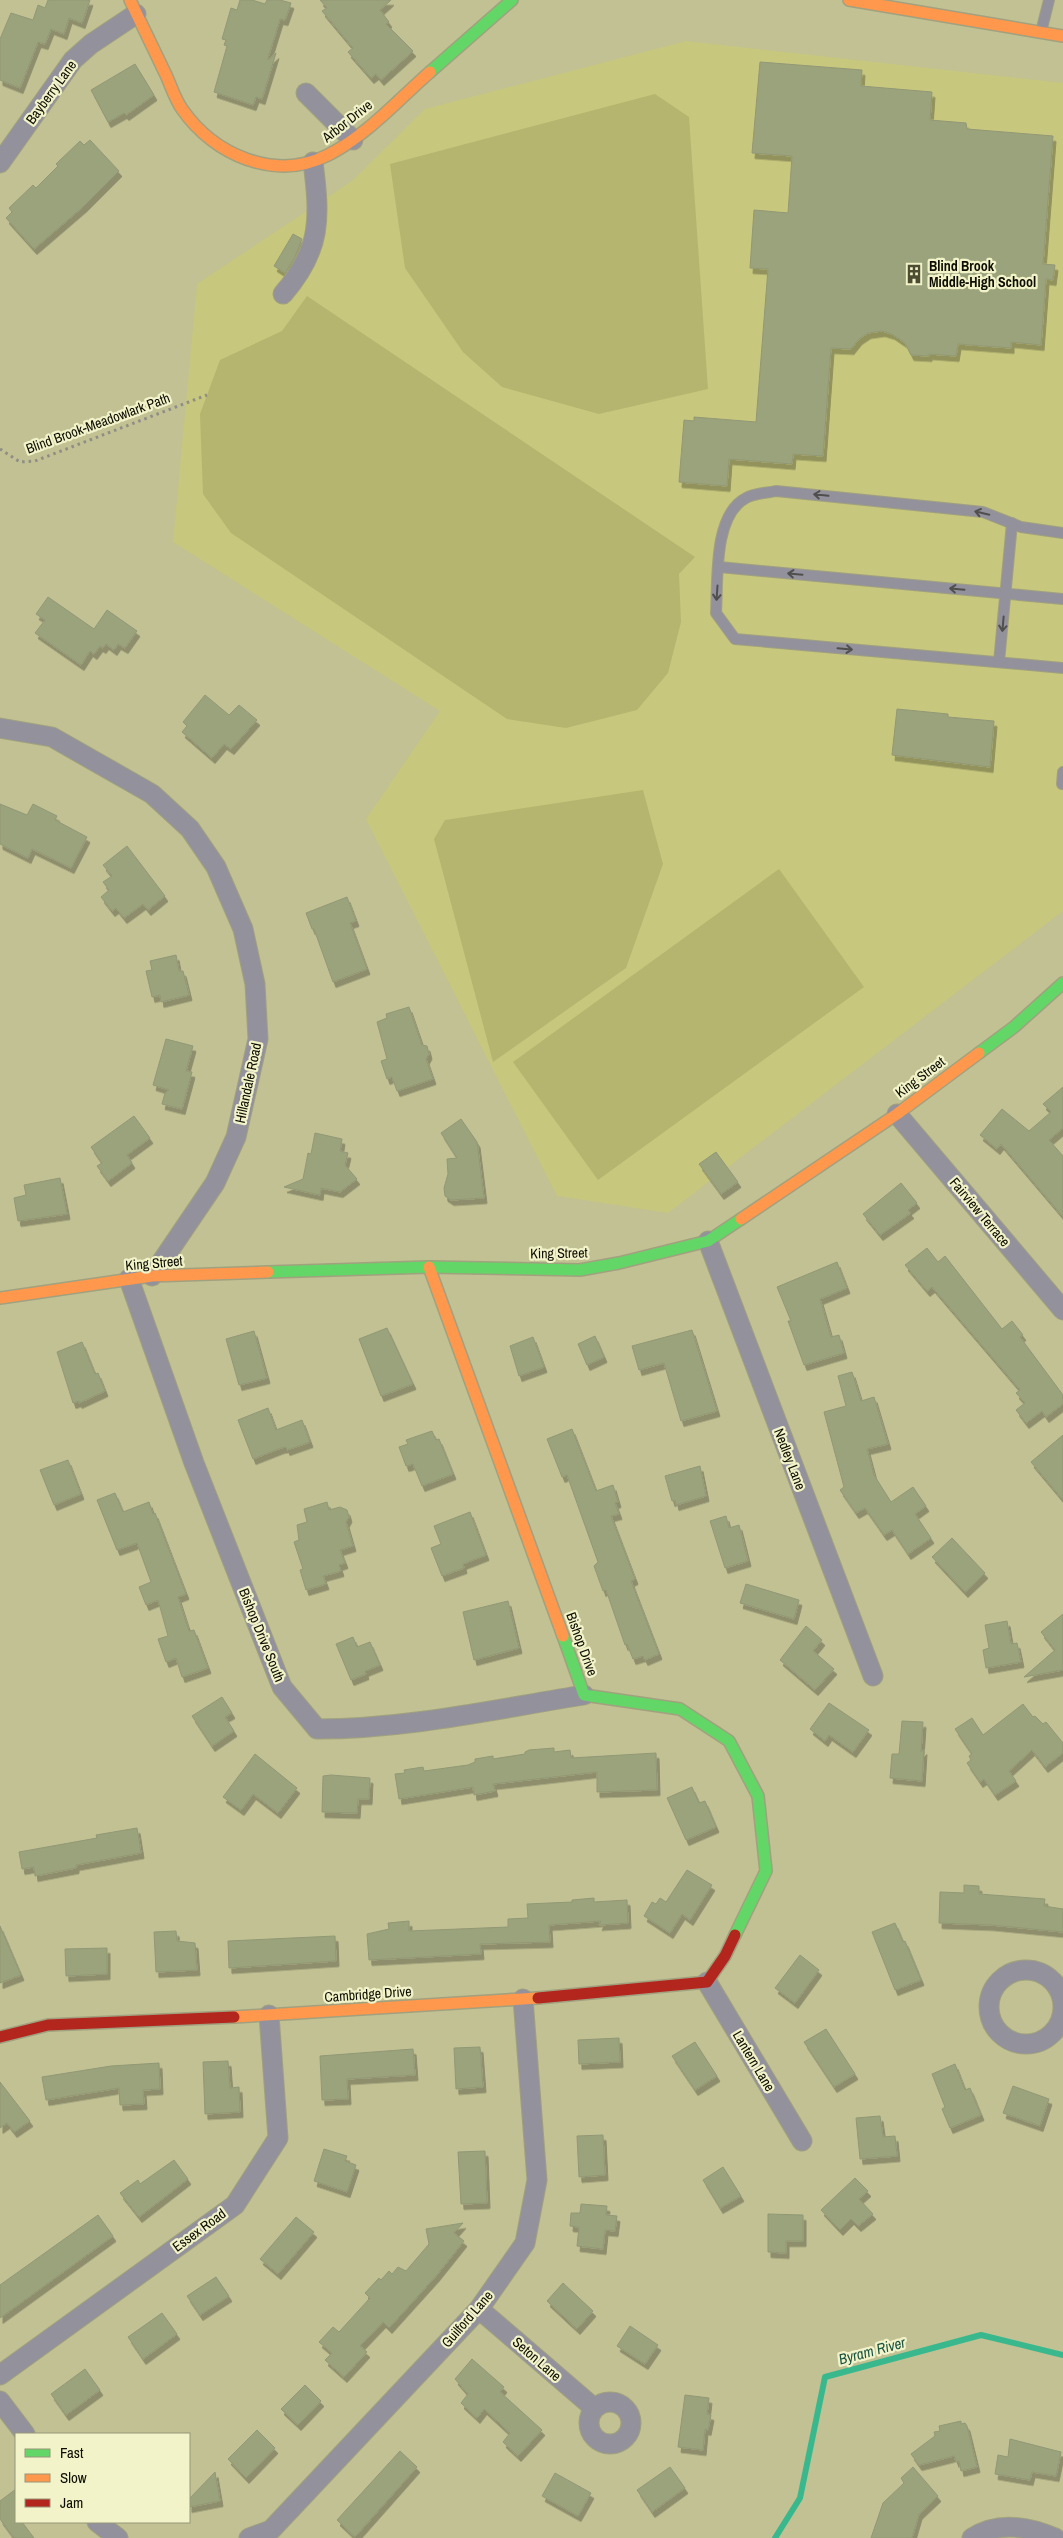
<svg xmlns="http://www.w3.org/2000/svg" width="1063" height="2538" font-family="'Archivo Narrow',sans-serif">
	<defs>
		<filter id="shadow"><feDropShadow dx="3" dy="5.5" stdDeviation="0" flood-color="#0004"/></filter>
	</defs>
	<rect width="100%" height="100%" fill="#c1c193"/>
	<polygon fill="#c7c77e" points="686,41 1063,83 1063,911 668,1213 557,1196 366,819 440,711 173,542 197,284 352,181 425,109"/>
	<g fill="#b6b56f">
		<polygon points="655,94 689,117 708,389 599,414 502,387 463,352 405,268 390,164"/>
		<polygon points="307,296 695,557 679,574 681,622 668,673 637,710 566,728 507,719 231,533 203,494 200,414 220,360 282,331"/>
		<polygon points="643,790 663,864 626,968 493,1062 434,839 445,820"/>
		<polygon points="779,869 864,987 598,1180 513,1062"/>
	</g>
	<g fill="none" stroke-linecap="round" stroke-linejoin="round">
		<polyline stroke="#3ab88d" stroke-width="6" points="775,2538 800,2498 825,2377 981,2335 1063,2355"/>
	</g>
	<g fill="#9aa37b" stroke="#929875" filter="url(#shadow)">
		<polygon points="48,0 90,0 82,23 69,18 64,34 51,29 45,44 38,42 20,88 0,80 0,39 11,13 33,20 38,5 45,8"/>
		<polygon points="240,0 252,0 265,4 267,0 280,0 291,3 285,20 280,19 268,58 268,60 276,53 262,99 256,97 253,105 214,92 227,46 224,45 226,40 222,39 231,8 237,10"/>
		<polygon points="320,0 391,0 380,10 389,22 386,24 413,51 381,80 376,74 371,78 348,52 353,48 322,11 327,8"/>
		<polygon points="760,62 862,70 861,86 932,92 930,120 966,123 967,129 1053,136 1043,264 1055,265 1053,280 1046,279 1041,345 1011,342 1011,348 958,344 956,356 929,354 929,356 911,355 905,343 892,334 882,331 868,333 859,339 851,349 831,348 823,456 793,454 792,464 729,459 727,486 679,482 684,420 694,421 694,417 756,422 768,269 750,268 754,210 788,213 792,156 752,153"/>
		<polygon points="135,64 154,95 126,115 124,113 108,122 91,90"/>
		<polygon points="90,140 119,171 84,206 34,249 6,218 12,212 9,208 33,185 36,188 58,166 56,164 80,141 84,145"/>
		<polygon points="293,234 302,239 295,257 285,273 274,266"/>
		<polygon points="48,597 94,629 107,610 137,631 125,648 118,644 114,650 106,644 103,648 100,646 94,654 90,651 81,665 35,633 45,620 36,614"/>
		<polygon points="205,695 229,715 239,705 257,720 231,749 224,744 212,758 182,732 187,726 183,722"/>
		<polygon points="897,709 948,714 948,717 994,721 990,767 892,755"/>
		<polygon points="0,804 27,815 33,804 57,816 55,820 87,837 71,868 32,849 28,858 0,844"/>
		<polygon points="127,846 165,896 148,910 143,904 124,918 116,908 112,911 101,897 109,890 103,882 112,876 103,865"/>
		<polygon points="347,897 356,921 350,923 367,969 333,982 314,929 312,929 306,913"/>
		<polygon points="176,955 179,971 183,971 189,995 161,1002 160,995 152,997 146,971 152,970 150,961"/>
		<polygon points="409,1007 422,1045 427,1046 429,1054 426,1059 433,1079 397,1091 392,1077 387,1079 381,1061 387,1059 377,1022 387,1018 386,1014"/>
		<polygon points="166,1039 193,1046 186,1071 192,1072 182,1109 162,1104 165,1093 169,1090 153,1085"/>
		<polygon points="1063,1087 1063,1128 1049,1140 1063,1156 1063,1217 1001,1144 997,1149 980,1135 1002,1109 1029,1131 1051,1112 1043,1104"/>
		<polygon points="134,1116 150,1138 127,1155 132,1163 108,1181 97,1166 102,1163 91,1147"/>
		<polygon points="461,1119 477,1142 484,1198 451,1200 445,1196 444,1188 448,1174 447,1159 457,1158 441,1133"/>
		<polygon points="315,1133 342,1139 340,1151 348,1153 345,1165 357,1179 340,1192 321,1188 320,1195 284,1187 303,1179 308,1153 311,1154"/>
		<polygon points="716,1152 738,1182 721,1194 699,1164"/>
		<polygon points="60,1178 67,1214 18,1221 14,1198 26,1195 24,1185"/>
		<polygon points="901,1183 917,1203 908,1210 911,1213 880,1235 863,1214"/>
		<polygon points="927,1248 938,1262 945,1256 1002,1329 1012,1321 1023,1335 1020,1337 1063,1395 1063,1404 1046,1417 1042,1411 1026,1423 1016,1410 1025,1403 1016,1393 1020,1390 932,1287 927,1291 905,1265"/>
		<polygon points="837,1262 847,1288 820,1299 831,1337 839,1335 844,1353 804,1365 788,1321 791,1321 777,1287"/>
		<polygon points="387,1328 413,1384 381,1396 359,1339"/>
		<polygon points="692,1330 717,1411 681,1421 664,1363 639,1370 632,1346"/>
		<polygon points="254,1331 267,1378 239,1385 226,1339"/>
		<polygon points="595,1336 604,1357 587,1365 578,1344"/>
		<polygon points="533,1337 544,1367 519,1376 510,1346"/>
		<polygon points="82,1342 95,1374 98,1373 105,1391 79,1403 79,1401 73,1403 57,1352"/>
		<polygon points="852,1372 861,1401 874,1397 888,1444 867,1449 874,1475 891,1502 913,1487 926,1506 915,1514 931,1538 908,1554 892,1530 884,1535 865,1508 856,1513 840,1490 844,1487 824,1412 846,1406 838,1376"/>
		<polygon points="268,1408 276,1430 302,1420 310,1442 287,1450 286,1447 281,1448 253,1459 238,1420"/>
		<polygon points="572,1429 596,1491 613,1485 618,1502 615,1503 619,1514 611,1516 635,1579 631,1581 659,1654 645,1660 643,1656 633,1659 627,1644 625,1645 606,1590 603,1591 594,1566 598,1562 567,1475 562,1477 547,1439"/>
		<polygon points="432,1431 436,1440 439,1439 453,1474 422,1486 413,1464 406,1466 399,1447 408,1444 406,1440"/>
		<polygon points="1063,1435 1063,1500 1031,1462"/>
		<polygon points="68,1460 81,1494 54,1505 40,1470"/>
		<polygon points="700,1466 706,1496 676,1505 675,1500 672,1501 665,1476"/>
		<polygon points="115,1493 123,1512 149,1502 153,1514 155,1513 186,1594 178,1597 189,1631 194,1630 208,1668 182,1677 176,1658 166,1662 158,1639 168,1636 158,1600 146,1605 139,1587 151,1582 137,1543 117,1550 97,1500"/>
		<polygon points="327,1502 329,1510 340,1507 347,1510 349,1517 346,1522 353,1546 340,1550 345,1563 339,1565 341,1571 323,1576 326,1584 306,1590 300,1570 303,1569 294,1542 299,1540 297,1525 307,1522 304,1509"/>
		<polygon points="470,1512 486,1555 463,1564 464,1568 442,1576 431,1548 441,1544 434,1526"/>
		<polygon points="726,1516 729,1528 739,1525 748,1561 725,1568 710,1521"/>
		<polygon points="952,1538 985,1573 965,1592 932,1557"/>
		<polygon points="746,1584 799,1600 794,1619 740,1603"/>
		<polygon points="508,1601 519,1648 474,1660 463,1612"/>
		<polygon points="1063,1614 1063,1670 1024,1677 1055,1650 1041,1632"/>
		<polygon points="1007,1621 1011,1644 1017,1643 1021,1662 986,1668 983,1650 989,1648 985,1625"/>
		<polygon points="806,1626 822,1640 813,1651 834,1669 815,1690 780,1660"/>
		<polygon points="353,1637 357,1647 370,1642 380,1665 365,1671 366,1674 351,1680 336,1644"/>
		<polygon points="222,1697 232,1713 225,1717 234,1731 212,1746 192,1716"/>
		<polygon points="829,1703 869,1730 853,1752 829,1735 825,1741 810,1729"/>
		<polygon points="1023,1704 1033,1717 1035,1716 1043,1724 1046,1722 1063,1743 1063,1753 1045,1767 1032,1750 1009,1771 1016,1781 995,1795 984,1779 980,1782 967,1763 971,1760 969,1756 972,1754 955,1729 972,1718 983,1735"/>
		<polygon points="902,1721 923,1722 921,1752 924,1749 922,1781 890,1778 892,1754 899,1754"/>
		<polygon points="554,1748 554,1752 570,1750 571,1758 656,1753 657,1790 597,1792 597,1772 493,1784 495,1791 474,1795 473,1787 399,1799 395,1774 405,1773 404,1770 423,1767 424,1771 468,1765 475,1762 475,1759 493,1756 493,1759 525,1754 525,1752 529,1750"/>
		<polygon points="255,1754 297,1788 278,1813 253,1794 241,1810 223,1797"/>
		<polygon points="331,1775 370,1778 369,1799 358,1799 357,1813 322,1812 323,1776"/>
		<polygon points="692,1787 699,1803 705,1801 716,1827 686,1840 667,1798"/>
		<polygon points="137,1828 141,1853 76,1865 76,1868 35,1876 34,1867 22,1869 19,1852 97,1838 96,1835"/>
		<polygon points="687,1870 712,1885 690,1920 682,1914 670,1933 644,1916 652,1902 656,1904 660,1898 666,1902"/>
		<polygon points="964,1885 979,1886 979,1894 1045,1899 1044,1906 1063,1909 1063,1932 991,1925 939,1923 940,1892 964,1893"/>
		<polygon points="594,1898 594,1902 627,1900 628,1923 599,1925 601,1921 549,1925 550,1942 480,1944 481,1954 369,1960 367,1934 389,1929 388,1923 409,1921 409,1931 508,1927 508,1919 528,1918 527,1904 572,1902 572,1900"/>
		<polygon points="895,1923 903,1942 905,1941 921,1980 895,1990 872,1932"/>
		<polygon points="0,1926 21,1975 0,1983"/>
		<polygon points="176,1931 177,1941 195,1943 197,1970 156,1972 154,1932"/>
		<polygon points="335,1936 336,1961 229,1968 228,1941"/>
		<polygon points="107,1948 107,1974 66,1976 65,1949"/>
		<polygon points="800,1955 819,1970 795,2003 775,1988"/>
		<polygon points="826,2029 855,2074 834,2087 804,2042"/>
		<polygon points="619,2038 620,2062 579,2064 578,2040"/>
		<polygon points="695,2042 717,2076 695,2090 672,2056"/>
		<polygon points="480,2047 483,2087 456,2089 454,2048"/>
		<polygon points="413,2049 415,2075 347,2079 348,2099 322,2100 320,2056"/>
		<polygon points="228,2061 230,2088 239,2087 240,2112 205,2114 203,2062"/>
		<polygon points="159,2063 160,2089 143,2090 144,2104 120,2105 119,2088 46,2100 42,2077 111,2066"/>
		<polygon points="955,2064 965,2090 970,2088 981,2115 950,2128 942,2109 945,2107 932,2074"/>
		<polygon points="0,2082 30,2121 14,2132 7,2123 0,2128"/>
		<polygon points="1013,2086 1049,2099 1040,2126 1003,2113"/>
		<polygon points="880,2116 883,2137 895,2136 897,2156 860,2159 856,2118"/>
		<polygon points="603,2135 605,2175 579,2177 577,2136"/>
		<polygon points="324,2149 347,2156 345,2161 356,2165 347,2192 314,2181"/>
		<polygon points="485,2151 487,2203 461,2204 458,2152"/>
		<polygon points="174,2160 188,2179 139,2217 120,2193 138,2180 140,2184"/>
		<polygon points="723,2167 741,2196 720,2208 703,2180"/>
		<polygon points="855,2178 868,2191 859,2199 873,2214 858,2226 851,2219 840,2230 821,2210"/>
		<polygon points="581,2204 607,2206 606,2215 617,2216 615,2231 605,2230 603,2249 577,2246 579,2227 570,2226 571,2213 580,2213"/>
		<polygon points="768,2214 803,2215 803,2241 786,2241 786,2253 768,2252"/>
		<polygon points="98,2215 113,2236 0,2318 0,2285"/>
		<polygon points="296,2217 314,2232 278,2274 260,2259"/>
		<polygon points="463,2223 454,2233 464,2241 436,2276 389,2328 383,2322 360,2346 367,2352 344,2377 325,2360 332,2353 319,2342 333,2327 339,2332 370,2298 365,2293 379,2278 381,2280 389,2271 392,2274 398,2267 406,2271 429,2244 426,2229"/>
		<polygon points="216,2277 229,2296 200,2315 187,2296"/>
		<polygon points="563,2283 593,2311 577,2329 547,2301"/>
		<polygon points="162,2313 177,2334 143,2359 128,2337"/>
		<polygon points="630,2326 658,2345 645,2364 617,2346"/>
		<polygon points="472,2359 504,2387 500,2392 542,2430 518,2456 503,2442 510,2433 484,2409 477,2418 461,2403 468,2394 455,2379"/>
		<polygon points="85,2369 100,2390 66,2415 51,2394"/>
		<polygon points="305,2385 321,2401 298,2425 281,2409"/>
		<polygon points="685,2395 709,2398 707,2414 711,2415 708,2430 705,2429 703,2450 678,2447"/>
		<polygon points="961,2421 961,2424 965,2423 967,2426 977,2467 961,2471 959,2461 956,2462 954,2456 919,2465 911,2454 935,2436 934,2432 940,2431 939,2426"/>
		<polygon points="257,2430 275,2448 246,2478 228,2459"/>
		<polygon points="1010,2439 1061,2452 1056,2476 1032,2472 1030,2480 995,2474 998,2455 1008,2457"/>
		<polygon points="400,2451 417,2467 355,2537 337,2520"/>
		<polygon points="670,2467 685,2488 652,2512 637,2490"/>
		<polygon points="913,2467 938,2496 919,2514 912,2538 871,2538 883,2503 904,2483 901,2478"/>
		<polygon points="215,2472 220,2501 189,2507 189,2499"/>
		<polygon points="555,2473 591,2493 578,2516 542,2496"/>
		<polygon points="16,2489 16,2522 22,2522 34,2538 14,2538 0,2519 0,2501"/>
	</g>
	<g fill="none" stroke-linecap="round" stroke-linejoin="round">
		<defs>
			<g id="lane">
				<polyline points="1041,32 1049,0"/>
				<path d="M1063 533 1021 527 983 512 776 491C767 493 754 493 746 498 713 515 718 581 716 613L735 639 1063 668"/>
				<polyline points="719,567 1063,599"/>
				<polyline points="999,662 1012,523"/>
				<polyline points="1062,784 1063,772"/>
			</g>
			<g id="street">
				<polyline points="306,93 353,140"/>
				<polyline points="0,163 73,60 91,44 136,14"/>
				<path d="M283 294C322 249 320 218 313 162"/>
				<polyline points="0,728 52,737 152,794 190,829 216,867 243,929 255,984 258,1039 236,1137 215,1183 152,1276"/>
				<polyline points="897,1114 1063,1310"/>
				<polyline points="708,1241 873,1676"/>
				<path d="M129 1279 194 1463 282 1687 317 1729C407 1729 496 1709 584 1695"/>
				<circle cx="1026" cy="2007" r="37"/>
				<polyline points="707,1982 802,2141"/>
				<polyline points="479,2309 594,2408"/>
				<polyline points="0,2375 235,2205 278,2138 269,2015"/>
				<polyline points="0,2401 25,2434"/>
				<circle cx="610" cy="2423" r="21"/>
				<polyline points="97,2522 118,2538"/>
				<polyline points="249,2538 271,2530 479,2309 525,2243 537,2180 523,1999"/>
				<path d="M972 2538C998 2521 1027 2526 1055 2538"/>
			</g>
			<g id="fast">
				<polyline points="430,72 512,0"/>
				<polyline points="979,1053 1014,1027 1063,983"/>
				<polyline points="268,1272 429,1267 580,1270 619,1263 708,1241 741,1219"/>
				<polyline points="563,1636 584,1695 680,1709 729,1741 758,1796 766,1871 735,1935"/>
			</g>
			<g id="slow">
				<path d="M130 0C142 25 154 50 166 75 171 86 175 99 182 109 214 155 275 182 328 155 366 136 398 100 430 72"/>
				<polyline points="849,0 1063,36"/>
				<polyline points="741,1219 897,1114 979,1053"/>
				<polyline points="429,1267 563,1636"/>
				<polyline points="0,1298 152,1276 268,1272"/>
				<polyline points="234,2017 538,1998"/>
			</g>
			<g id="jam">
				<polyline points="538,1998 707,1982 725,1956 735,1935"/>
				<polyline points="0,2037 48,2025 234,2017"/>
			</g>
		</defs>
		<use href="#lane" stroke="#a1a17f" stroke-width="12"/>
		<use href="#street" stroke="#a1a17f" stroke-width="21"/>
		<use href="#fast" stroke="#a1a17f" stroke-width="14"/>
		<use href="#slow" stroke="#a1a17f" stroke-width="14"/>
		<use href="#jam" stroke="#a1a17f" stroke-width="14"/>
		<polyline stroke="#8f8d85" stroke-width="3" stroke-dasharray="2.5 4" stroke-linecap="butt" points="0,449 20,462 35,461 207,395"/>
		<use href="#lane" stroke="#93919c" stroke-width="10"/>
		<use href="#street" stroke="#93919c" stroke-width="19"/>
		<use href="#fast" stroke="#63d668" stroke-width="11"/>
		<use href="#slow" stroke="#ff974d" stroke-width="11"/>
		<use href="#jam" stroke="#b3261e" stroke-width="11"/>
	</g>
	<defs><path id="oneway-shaft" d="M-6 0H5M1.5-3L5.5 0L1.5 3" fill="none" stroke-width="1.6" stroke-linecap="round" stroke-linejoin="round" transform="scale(1.25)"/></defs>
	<g stroke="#504f4e">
		<use href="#oneway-shaft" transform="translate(821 495) rotate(-174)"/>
		<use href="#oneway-shaft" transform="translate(982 513) rotate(-167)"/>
		<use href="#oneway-shaft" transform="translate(795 574) rotate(-175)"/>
		<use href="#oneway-shaft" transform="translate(957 589) rotate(-175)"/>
		<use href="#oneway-shaft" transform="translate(717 593) rotate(94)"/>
		<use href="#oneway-shaft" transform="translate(1003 624) rotate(95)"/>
		<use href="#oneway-shaft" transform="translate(845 649) rotate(5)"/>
	</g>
	<defs>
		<symbol id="building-bare" viewBox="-9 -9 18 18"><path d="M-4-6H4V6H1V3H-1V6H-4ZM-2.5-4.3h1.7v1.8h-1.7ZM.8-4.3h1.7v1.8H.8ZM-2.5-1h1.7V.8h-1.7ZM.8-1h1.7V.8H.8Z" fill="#4c4c33" stroke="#f2f3c9" stroke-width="2.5" paint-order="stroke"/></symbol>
	</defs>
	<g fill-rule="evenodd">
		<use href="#building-bare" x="900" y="260" width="28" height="28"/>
	</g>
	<g text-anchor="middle" stroke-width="4.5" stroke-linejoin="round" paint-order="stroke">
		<g font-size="14" fill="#0d0d00" stroke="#f2f3c9">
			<text transform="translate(51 92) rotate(-54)" y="5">Bayberry Lane</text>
			<text transform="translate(347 121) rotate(-38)" y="5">Arbor Drive</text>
			<text transform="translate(98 423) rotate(-20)" y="5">Blind Brook-Meadowlark Path</text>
			<text transform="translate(920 1077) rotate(-37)" y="5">King Street</text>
			<text transform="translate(248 1083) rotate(-78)" y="5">Hillandale Road</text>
			<text transform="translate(980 1212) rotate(50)" y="5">Fairview Terrace</text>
			<text transform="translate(559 1253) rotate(-1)" y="5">King Street</text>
			<text transform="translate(154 1263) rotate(-5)" y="5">King Street</text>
			<text transform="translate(790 1459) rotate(69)" y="5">Nedley Lane</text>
			<text transform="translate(262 1635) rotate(68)" y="5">Bishop Drive South</text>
			<text transform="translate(582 1644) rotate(70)" y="5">Bishop Drive</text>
			<text transform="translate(368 1994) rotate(-4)" y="5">Cambridge Drive</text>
			<text transform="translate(754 2061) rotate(59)" y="5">Lantern Lane</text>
			<text transform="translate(199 2230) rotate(-36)" y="5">Essex Road</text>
			<text transform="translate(467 2319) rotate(-49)" y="5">Guilford Lane</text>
			<text transform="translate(537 2359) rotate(41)" y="5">Seton Lane</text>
		</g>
		<g font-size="14" font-weight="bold" fill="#0d0d00" stroke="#f2f3c9" text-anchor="start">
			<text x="929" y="271">Blind Brook<tspan x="929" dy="16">Middle-High School</tspan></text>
		</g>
		<g font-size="15" font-style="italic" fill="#195341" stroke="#f2f3c9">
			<text transform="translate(872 2351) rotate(-15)" y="5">Byram River</text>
		</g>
	</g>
	<rect x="15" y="2433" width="175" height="90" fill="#f2f3c9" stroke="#969779"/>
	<rect x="25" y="2449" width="25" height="8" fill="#63d668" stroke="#969779"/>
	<text x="60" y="2458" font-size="15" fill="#0d0d00">Fast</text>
	<rect x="25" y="2474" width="25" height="8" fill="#ff974d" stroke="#969779"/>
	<text x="60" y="2483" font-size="15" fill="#0d0d00">Slow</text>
	<rect x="25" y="2499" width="25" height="8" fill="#b3261e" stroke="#969779"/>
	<text x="60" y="2508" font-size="15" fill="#0d0d00">Jam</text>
</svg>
